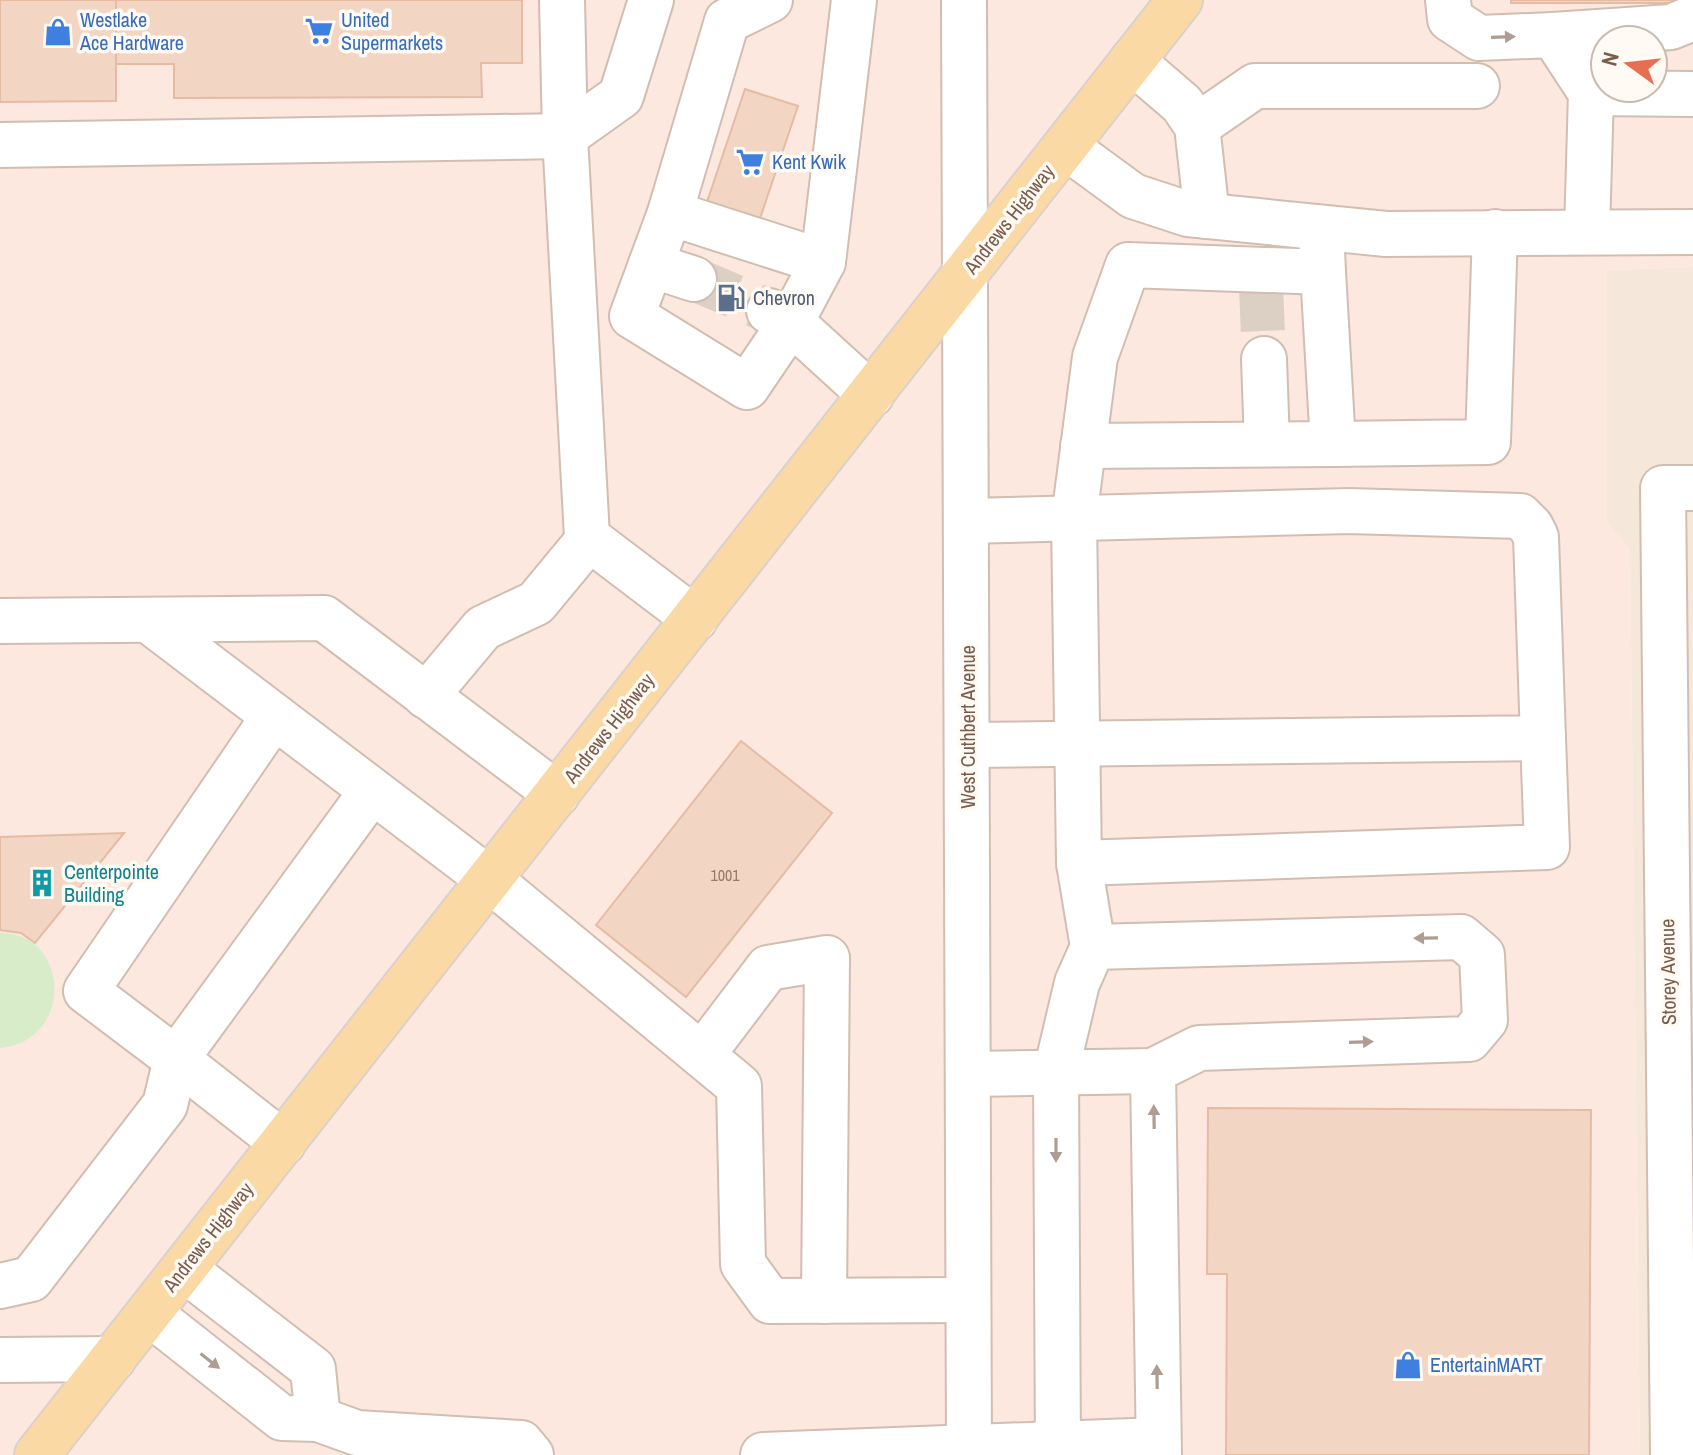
<svg xmlns="http://www.w3.org/2000/svg" width="1693" height="1455" font-family="'Archivo Narrow',sans-serif">
	<rect width="100%" height="100%" fill="#fdf6ec"/>
	<polygon fill="#f5e8da" points="1693,267 1693,1455 1640,1455 1630,549 1607,523 1607,270"/>
	<path fill="#fde8e0" fill-rule="evenodd" d="M0 0H1693V267L1607 270V523L1630 549 1640 1455H0ZM1605 40H1653V88H1605Z"/>
	<path fill="#d8ecc9" d="M0 933C70 932 75 1041 0 1048Z"/>
	<g fill="#f3d5c3" stroke="#e6bba3" stroke-width="2">
		<polygon points="0,0 116,0 116,101 0,102"/>
		<polygon points="116,0 522,0 522,63 481,63 482,97 174,98 174,64 116,64"/>
		<rect x="1511" y="0" width="181" height="3"/>
		<polygon points="745,89 798,106 754,236 702,217"/>
		<polygon points="741,741 832,813 686,997 596,925"/>
		<polygon points="124,833 35,943 21,933 0,930 0,837"/>
		<polygon points="1208,1108 1591,1110 1589,1455 1226,1455 1227,1274 1207,1274"/>
	</g>
	<g fill="none" stroke-linecap="round" stroke-linejoin="round">
		<g stroke="#dcd0c4" stroke-width="44" stroke-dasharray="44 22" stroke-linecap="butt">
			<polyline points="694,279 769,311"/>
			<polyline points="1261,287 1264,359"/>
		</g>
		<defs>
			<g id="minor">
				<polyline points="562,0 565,136 587,537 695,619"/>
				<polyline points="964,0 969,1455"/>
				<polyline points="1448,0 1450,19 1479,38 1553,35 1591,93"/>
				<polyline points="1553,35 1671,27 1693,18"/>
				<polyline points="1132,61 1182,104 1197,126 1207,216"/>
				<polyline points="1197,126 1255,86 1477,86"/>
				<polyline points="0,145 565,136 621,96 651,0"/>
				<polyline points="1066,147 1133,196 1188,214 1386,234 1693,232"/>
				<polyline points="670,213 727,21 770,0"/>
				<polyline points="1321,228 1323,272 1128,265 1095,357 1074,518 1079,863 1547,847 1543,738"/>
				<polyline points="1587,232 1591,93 1693,94"/>
				<polyline points="823,262 854,0"/>
				<polyline points="651,265 694,279"/>
				<polyline points="769,311 791,322 823,262 670,213 632,316 747,387 791,322 871,395"/>
				<polyline points="1264,359 1267,444"/>
				<polyline points="1333,444 1488,442 1495,232"/>
				<polyline points="1083,446 1333,444 1323,272"/>
				<polyline points="967,521 1349,511 1520,516 1531,527 1536,537 1543,738 968,745"/>
				<polyline points="148,620 490,880 739,1086 743,1264 770,1301 968,1300"/>
				<polyline points="0,621 324,618 557,794"/>
				<polyline points="426,696 483,628 536,603 589,539"/>
				<polyline points="274,716 86,991 176,1059 372,791"/>
				<polyline points="1079,863 1093,947"/>
				<polyline points="702,1055 768,968 827,958 824,1301"/>
				<polyline points="968,1074 1153,1071"/>
				<polyline points="0,1286 31,1279 165,1105 176,1059 283,1143"/>
				<polyline points="149,1313 282,1418 318,1419 313,1369 184,1269"/>
				<polyline points="0,1360 113,1359"/>
				<polyline points="318,1419 357,1433 521,1443 531,1455"/>
				<polyline points="763,1455 1158,1440"/>
				<polyline points="1058,1455 1056,1072 1077,983 1093,947 1461,937 1482,955 1485,1020 1469,1039 1199,1048 1153,1071 1159,1455"/>
				<polyline points="1673,1455 1663,488 1693,488"/>
			</g>
			<polyline id="major" points="37,1455 1180,0"/>
		</defs>
		<use href="#minor" stroke="#d1beb0" stroke-width="48"/>
		<use href="#major" stroke="#dad1cd" stroke-width="48"/>
		<use href="#minor" stroke="#fff" stroke-width="44"/>
		<use href="#major" stroke="#fbd9a5" stroke-width="44"/>
	</g>
	<defs><path id="oneway-solid" d="M-6-.8H1V-3.2L6.5 0L1 3.2V.8H-6Z" transform="scale(2)"/></defs>
	<g fill="#af9d94">
		<use href="#oneway-solid" transform="translate(1503 37) rotate(-2)"/>
		<use href="#oneway-solid" transform="translate(1426 938) rotate(179)"/>
		<use href="#oneway-solid" transform="translate(1361 1042) rotate(-2)"/>
		<use href="#oneway-solid" transform="translate(1154 1117) rotate(-91)"/>
		<use href="#oneway-solid" transform="translate(1056 1150) rotate(90)"/>
		<use href="#oneway-solid" transform="translate(210 1361) rotate(38)"/>
		<use href="#oneway-solid" transform="translate(1157 1377) rotate(-91)"/>
	</g>
	<defs>
		<symbol id="supermarket-bare" viewBox="-9 -9 18 18"><path d="M-6-5.5h2.5l.6 2H6L4.5 2H-2.5L-4.4-4H-6ZM-1.5 3.2a1.3 1.3 0 1 0 .1 0ZM3 3.2a1.3 1.3 0 1 0 .1 0Z" fill="#3f7fe0" stroke="#fffaf3" stroke-width="2.5" paint-order="stroke"/></symbol>
		<symbol id="shop-bare" viewBox="-9 -9 18 18"><path d="M-5-2.5h2.3a2.7 3.5 0 0 1 5.4 0H5L5.5 6h-11ZM-1.5-2.5h3a1.5 2.3 0 0 0-3 0Z" fill="#3f7fe0" stroke="#fffaf3" stroke-width="2.5" paint-order="stroke"/></symbol>
		<symbol id="fuel-bare" viewBox="-9 -9 18 18"><path d="M-5.5-6h7V0h2V4h1.3V-2.5L3-4.5l.8-.8L6-3V5H2.5V1h-1V6h-7ZM-4.2-4.7v3.2H.2V-4.7Z" fill="#5c6f8a" stroke="#fffaf3" stroke-width="2.5" paint-order="stroke"/></symbol>
		<symbol id="building-bare" viewBox="-9 -9 18 18"><path d="M-4-6H4V6H1V3H-1V6H-4ZM-2.5-4.3h1.7v1.8h-1.7ZM.8-4.3h1.7v1.8H.8ZM-2.5-1h1.7V.8h-1.7ZM.8-1h1.7V.8H.8Z" fill="#0f9aa8" stroke="#fffaf3" stroke-width="2.5" paint-order="stroke"/></symbol>
	</defs>
	<g fill-rule="evenodd">
		<use href="#supermarket-bare" x="299" y="11" width="40" height="40"/>
		<use href="#shop-bare" x="38" y="12" width="40" height="40"/>
		<use href="#supermarket-bare" x="730" y="142" width="40" height="40"/>
		<use href="#fuel-bare" x="711" y="278" width="40" height="40"/>
		<use href="#building-bare" x="22" y="863" width="40" height="40"/>
		<use href="#shop-bare" x="1388" y="1345" width="40" height="40"/>
	</g>
	<g text-anchor="middle" stroke-width="7" stroke-linejoin="round" paint-order="stroke">
		<g font-size="16" fill="#987a6a">
			<text x="725" y="881">1001</text>
		</g>
		<g font-size="20" fill="#366cbe" stroke="#fffaf3" text-anchor="start">
			<text x="80" y="27">Westlake<tspan x="80" dy="23">Ace Hardware</tspan></text>
			<text x="341" y="27">United<tspan x="341" dy="23">Supermarkets</tspan></text>
			<text x="772" y="169">Kent Kwik</text>
			<text x="1430" y="1372">EntertainMART</text>
		</g>
		<g font-size="20" fill="#7a5c4d" stroke="#fffaf3">
			<text transform="translate(1009 219) rotate(-52)" y="7">Andrews Highway</text>
			<text transform="translate(968 727) rotate(-90)" y="7">West Cuthbert Avenue</text>
			<text transform="translate(609 728) rotate(-52)" y="7">Andrews Highway</text>
			<text transform="translate(1668 972) rotate(-91)" y="7">Storey Avenue</text>
			<text transform="translate(208 1237) rotate(-52)" y="7">Andrews Highway</text>
		</g>
		<g font-size="20" fill="#4e5e75" stroke="#fffaf3" text-anchor="start">
			<text x="753" y="305">Chevron</text>
		</g>
		<g font-size="20" fill="#0d838f" stroke="#fffaf3" text-anchor="start">
			<text x="64" y="879">Centerpointe<tspan x="64" dy="23">Building</tspan></text>
		</g>
	</g>
	<g transform="translate(1629 64) rotate(285)"><circle r="38" fill="#fffaf3" stroke="#cabbb1" stroke-width="2"/>
	<path d="M0-6L14 30L0 20L-14 30Z" fill="#e76f51"/>
	<text y="-12" font-size="22" font-weight="bold" text-anchor="middle" fill="#7a5c4d">N</text>
	</g>
</svg>
